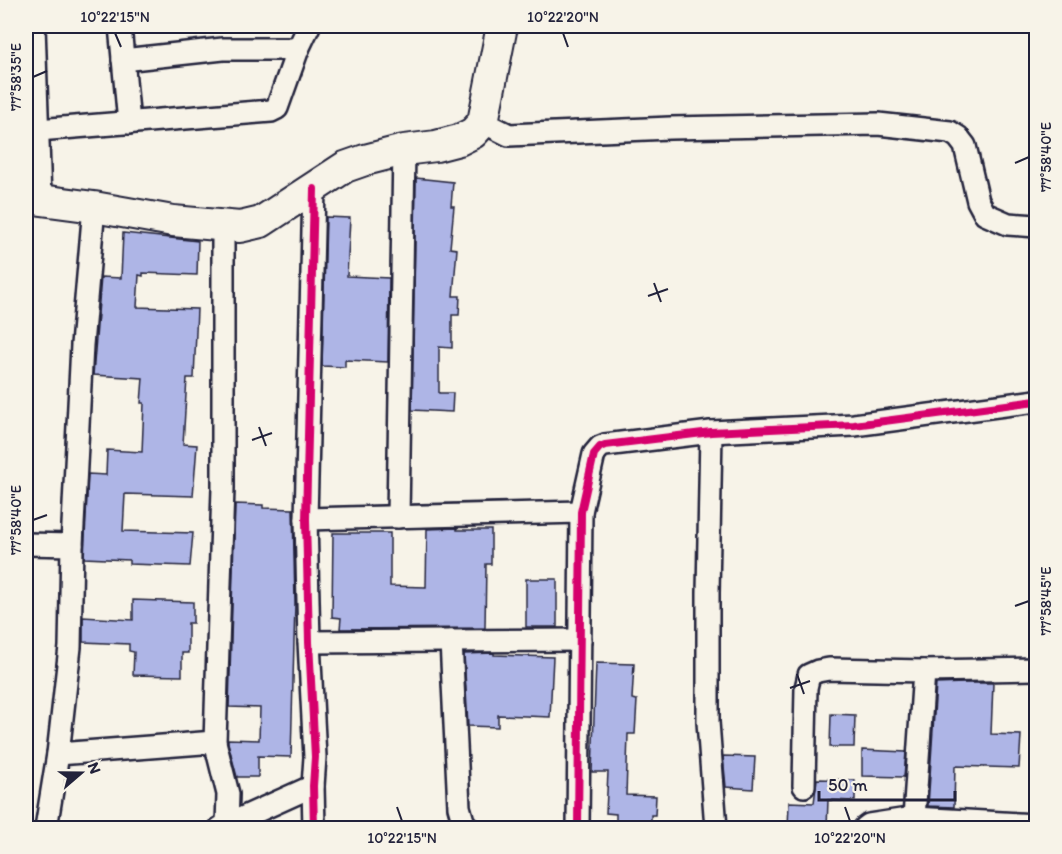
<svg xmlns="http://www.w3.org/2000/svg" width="1062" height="854" font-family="Itim,sans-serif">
	<rect width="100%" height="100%" fill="#f7f3e8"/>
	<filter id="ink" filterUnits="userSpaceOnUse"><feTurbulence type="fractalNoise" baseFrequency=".0167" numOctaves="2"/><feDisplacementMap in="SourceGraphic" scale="12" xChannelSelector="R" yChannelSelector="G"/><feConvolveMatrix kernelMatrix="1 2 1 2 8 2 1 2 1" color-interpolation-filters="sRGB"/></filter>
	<g filter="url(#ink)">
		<g fill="#aeb5e6" stroke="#22223b" stroke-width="1.5">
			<polygon points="416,178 453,182 451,206 454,206 450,248 457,249 453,296 460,296 459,315 452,315 452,348 439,347 439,393 453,393 452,412 412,410"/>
			<polygon points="326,217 350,218 347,276 389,278 388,362 345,360 345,367 322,366"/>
			<polygon points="123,233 198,241 197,275 143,273 143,276 139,275 137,307 197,309 194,378 187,378 183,444 197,445 193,496 125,494 123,531 193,533 190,566 129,564 129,560 84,558 88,474 106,475 107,450 142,452 144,403 141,403 143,378 93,375 101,277 121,278"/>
			<polygon points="235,504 263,505 263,508 293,509 295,603 291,757 258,756 258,777 237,777 228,743 228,739 259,740 260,708 229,707"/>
			<polygon points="457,528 457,530 491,530 491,564 486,564 485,628 340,629 341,618 332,617 333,533 390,533 390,586 426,587 427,529"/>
			<rect x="526" y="579" width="31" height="48"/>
			<polygon points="133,600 193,602 193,623 188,623 188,653 182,653 182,676 133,675 134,652 129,651 129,644 83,642 83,617 133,620"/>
			<polygon points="494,653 494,655 553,657 550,717 498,715 498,727 468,726 464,654"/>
			<polygon points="596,663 634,664 632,699 637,700 635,734 628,734 626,795 656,796 655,815 651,815 651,828 616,828 616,814 606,813 608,772 592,772"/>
			<polygon points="964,683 993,683 991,734 1021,735 1019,768 955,766 954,807 928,806 936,684"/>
			<polygon points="831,714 855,715 854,747 830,747"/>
			<polygon points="862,750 906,752 904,777 862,776"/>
			<polygon points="723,756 755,757 753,789 726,787"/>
			<polygon points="817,779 855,780 855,801 828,800 827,827 822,827 822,828 788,828 789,802 814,803"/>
		</g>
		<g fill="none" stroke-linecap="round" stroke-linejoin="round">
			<defs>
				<g id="street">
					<polyline points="34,26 40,199"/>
					<polyline points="120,26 129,123"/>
					<polyline points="123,60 223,49 298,49"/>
					<polyline points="483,122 509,135 670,128 878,124 950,132 958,137 965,146 978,201 985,214 1008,224 1036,226"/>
					<polyline points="38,130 271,111 277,108 298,49 309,26"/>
					<polyline points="314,189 306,519 309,642 315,757 313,786 314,828"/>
					<polyline points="223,225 223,488 215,742 228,794 227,824"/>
					<polyline points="711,432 708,593 708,722 716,828"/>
					<polyline points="398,517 404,150"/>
					<polyline points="306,519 581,512"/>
					<polyline points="26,544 72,545"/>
					<polyline points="451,641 459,807 463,821 468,828"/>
					<polyline points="309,642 580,640"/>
					<polyline points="58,754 215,742"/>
					<polyline points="804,786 806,688 809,675 818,671 829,669 924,671 1036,669"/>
					<polyline points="914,818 924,671"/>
					<polyline points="46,828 58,754 70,647 72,545 82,345 94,207"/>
					<polyline points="220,828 313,786"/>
					<polyline points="578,828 581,512 594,454 600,447 605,445 711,432 854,425 1036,401"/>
					<polyline points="865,828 869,825 914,818 1036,825"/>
				</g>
				<polyline id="secondary" points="26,198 94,207 173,221 240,227 261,222 345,167 365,160 404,150 436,146 459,140 473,133 483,122 502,26"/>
			</defs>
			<use href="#street" stroke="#22223b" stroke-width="26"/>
			<use href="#secondary" stroke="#22223b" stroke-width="34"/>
			<use href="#street" stroke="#f7f3e8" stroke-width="21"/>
			<use href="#secondary" stroke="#f7f3e8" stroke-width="30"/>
			<defs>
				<g id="cycleway">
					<polyline points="314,189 306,519 309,642 315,757 313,786 314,828"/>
					<polyline points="578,828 581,512 594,454 600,447 605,445 711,432 854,425 1036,401"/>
				</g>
			</defs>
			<use href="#cycleway" stroke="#f7f3e8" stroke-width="11"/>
			<use href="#cycleway" stroke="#d6006c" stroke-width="8"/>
		</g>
	</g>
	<path fill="none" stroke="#22223b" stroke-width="2" d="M115 33 121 47M563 33 568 47M33 77 47 71M1015 163 1029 157M654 283 661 302M648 296 668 289M259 427 266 446M252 440 272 433M33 520 47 515M1015 606 1029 601M797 674 804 694M790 688 810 681M397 807 402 821M845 807 850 821"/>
	<rect width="1062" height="854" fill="none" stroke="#f7f3e8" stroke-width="66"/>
	<g transform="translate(81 773) rotate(70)" stroke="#f7f3e8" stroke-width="4.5" paint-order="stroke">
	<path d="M0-4.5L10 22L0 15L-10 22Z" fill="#22223b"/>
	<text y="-9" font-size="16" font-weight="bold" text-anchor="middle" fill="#22223b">N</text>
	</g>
	<path d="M819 791v9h136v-9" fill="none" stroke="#22223b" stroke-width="3"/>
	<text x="828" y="791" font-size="18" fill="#22223b" stroke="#f7f3e8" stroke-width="4.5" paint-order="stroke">50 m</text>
	<rect x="33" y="33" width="996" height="788" fill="none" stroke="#22223b" stroke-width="2"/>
	<g font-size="15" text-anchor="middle" fill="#22223b">
		<text x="115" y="22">10°22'15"N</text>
		<text x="563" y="22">10°22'20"N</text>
		<text transform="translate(16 77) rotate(-90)" y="5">77°58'35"E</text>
		<text transform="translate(1046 157) rotate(-90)" y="5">77°58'40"E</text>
		<text transform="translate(16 520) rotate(-90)" y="5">77°58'40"E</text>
		<text transform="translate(1046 601) rotate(-90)" y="5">77°58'45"E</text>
		<text x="402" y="843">10°22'15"N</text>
		<text x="850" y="843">10°22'20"N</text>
	</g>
</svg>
